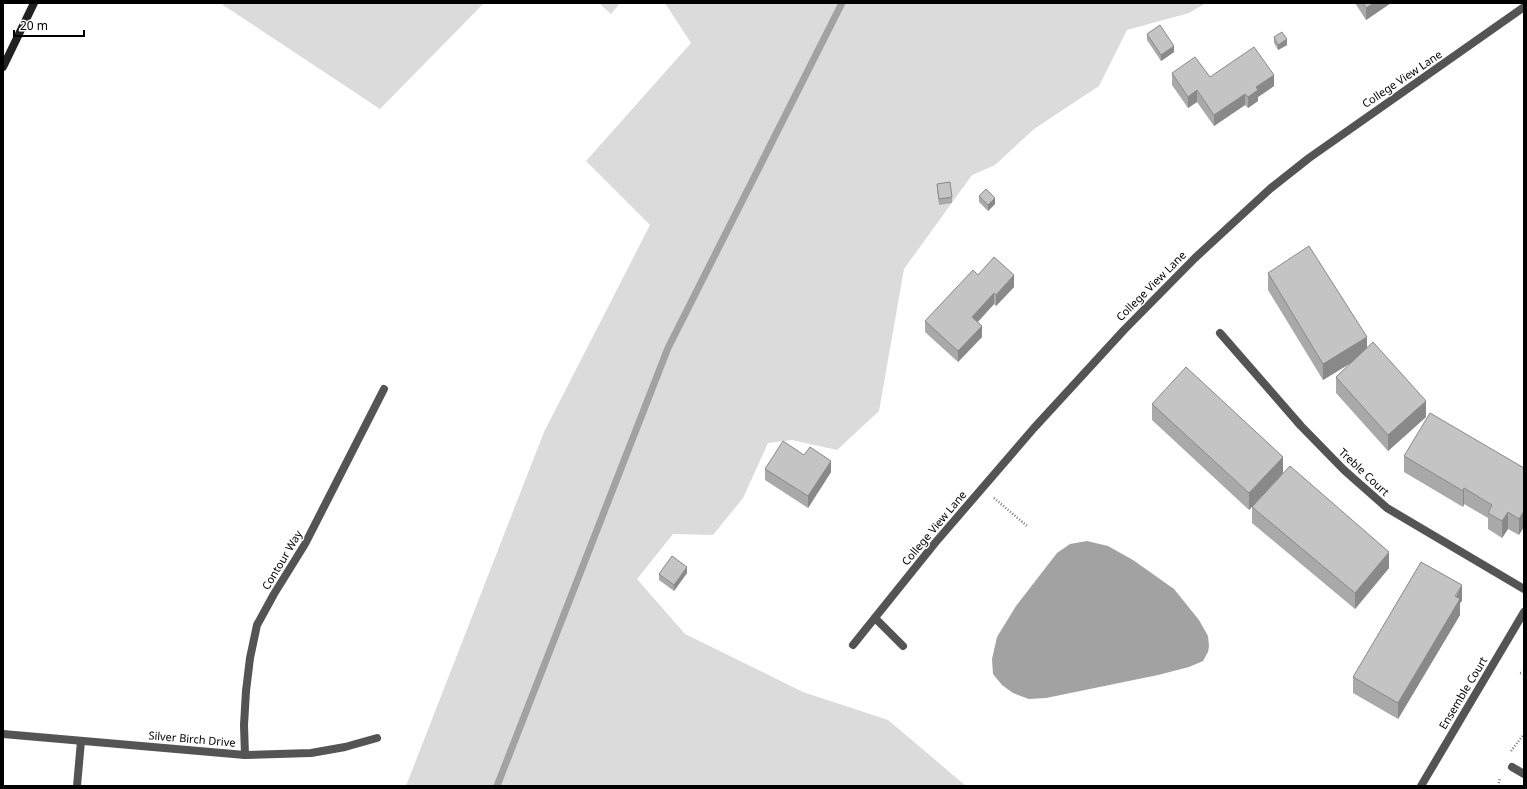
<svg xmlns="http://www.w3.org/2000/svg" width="1527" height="789" font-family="'Noto Sans',sans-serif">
	<rect width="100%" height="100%" fill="#fff"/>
	<g fill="#dbdbdb">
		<polygon points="220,3 484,3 380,109"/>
		<polygon points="599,3 620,3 611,14"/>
		<polygon points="665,3 1206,3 1189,13 1127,30 1099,86 1034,129 995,165 972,175 904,269 879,411 837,450 792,440 768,443 743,498 713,535 673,534 637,579 685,634 803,692 888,720 966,786 406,786 544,432 650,225 586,161 691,43"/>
	</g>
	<polygon fill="#a2a2a2" points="1087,541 1108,546 1133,560 1174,589 1199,620 1208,636 1209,646 1208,652 1203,661 1189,667 1158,675 1046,698 1029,699 1013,693 1002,685 993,674 992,659 997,637 1016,606 1057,553 1070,544"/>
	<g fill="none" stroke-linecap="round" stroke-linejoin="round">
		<polyline stroke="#a2a2a2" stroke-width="7" points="497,786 668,348 842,3"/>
		<g stroke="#767676" stroke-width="2.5" stroke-dasharray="1 2" stroke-linecap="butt">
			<polyline points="994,498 1027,526"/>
			<polyline points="1520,673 1524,674"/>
			<polyline points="1511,751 1524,734"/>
			<polyline points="1498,786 1500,778"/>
		</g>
		<g stroke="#545454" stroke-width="8">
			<polyline points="875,618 903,646"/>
			<polyline points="245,755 244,725 246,691 250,658 257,625 274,594 305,544 384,389"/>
			<polyline points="77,786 81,741"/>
		</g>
		<g stroke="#545454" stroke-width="8">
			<polyline points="1220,333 1301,426 1344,470 1387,508 1524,589"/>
			<polyline points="853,645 935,543 1034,428 1124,330 1195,258 1271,188 1309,158 1524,7"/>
			<polyline points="3,734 245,755 311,753 345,747 377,738"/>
			<polyline points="1512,767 1524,774"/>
			<polyline points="1421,786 1524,612"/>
		</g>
		<polyline stroke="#212121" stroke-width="8" points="3,67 34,3"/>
	</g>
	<g fill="#a9a9a9">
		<polygon points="1355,3 1391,3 1366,20"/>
		<polygon points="1147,34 1174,52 1161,61 1147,40"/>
		<polygon points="1274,37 1287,45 1278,50 1274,43"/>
		<polygon points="1172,73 1210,77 1274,86 1258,97 1258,101 1248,108 1245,105 1214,126 1197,102 1188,108 1172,85"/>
		<polygon points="937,184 952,197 952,203 939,205 937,190"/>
		<polygon points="979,196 995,204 988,211 979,202"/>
		<polygon points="1268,273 1367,348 1426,417 1388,451 1336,393 1336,377 1351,363 1323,380 1268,290"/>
		<polygon points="978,275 1014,287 996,306 994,304 978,322 982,337 958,362 925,332 925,321"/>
		<polygon points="1152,404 1283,473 1249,510 1152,420"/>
		<polygon points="1404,456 1524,468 1519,535 1508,529 1502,538 1488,529 1488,518 1464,504 1463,507 1404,472"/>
		<polygon points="765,469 831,472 808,508 765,480"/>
		<polygon points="1252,507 1389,568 1355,609 1252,523"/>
		<polygon points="687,573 674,591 659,580 659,574"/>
		<polygon points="1462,601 1460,603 1460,615 1398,719 1353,693 1353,677"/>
	</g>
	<g fill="#898989">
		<polygon points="1374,3 1391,3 1366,20 1366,8"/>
		<polygon points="1287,39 1287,45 1278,50 1278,45"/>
		<polygon points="1174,46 1174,52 1161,61 1161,55"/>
		<polygon points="1274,75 1274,86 1258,97 1258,101 1248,108 1248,97 1256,87"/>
		<polygon points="1197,90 1197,102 1188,108 1188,97"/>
		<polygon points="1245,94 1245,105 1214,126 1214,115"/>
		<polygon points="995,198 995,204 988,211 988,205"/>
		<polygon points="1014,275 1014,287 996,306 996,295"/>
		<polygon points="994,293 994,304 972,328 972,317"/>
		<polygon points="982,326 982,337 958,362 958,351"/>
		<polygon points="1367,337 1367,353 1323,380 1323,364"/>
		<polygon points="1426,401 1426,417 1388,451 1388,435"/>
		<polygon points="1283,457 1283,473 1249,510 1249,493"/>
		<polygon points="831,461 831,472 808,508 808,496"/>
		<polygon points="1464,488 1464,504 1463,507 1463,491"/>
		<polygon points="1524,511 1524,527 1519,535 1519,519"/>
		<polygon points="1508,512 1508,529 1502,538 1502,521"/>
		<polygon points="1389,552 1389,568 1355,609 1355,593"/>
		<polygon points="687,567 687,573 674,591 674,585"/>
		<polygon points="1462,585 1462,601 1460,603 1460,615 1398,719 1398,703"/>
	</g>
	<g fill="#c4c4c4" stroke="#898989">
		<polygon points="1363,3 1374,3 1366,8"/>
		<polygon points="1160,25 1174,46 1161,55 1147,34"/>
		<polygon points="1282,32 1287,39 1278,45 1274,37"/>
		<polygon points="1254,47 1274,75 1256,87 1258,90 1248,97 1245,94 1214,115 1197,90 1188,97 1172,73 1195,57 1210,77"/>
		<polygon points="950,182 952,197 939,199 937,184"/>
		<polygon points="986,189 995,198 988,205 979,196"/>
		<polygon points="1309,246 1367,337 1323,364 1268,273"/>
		<polygon points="994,257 1014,275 996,295 994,293 972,317 982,326 958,351 925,321 973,270 978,275"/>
		<polygon points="1373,342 1426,401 1388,435 1336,377"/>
		<polygon points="1186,367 1283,457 1249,493 1152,404"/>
		<polygon points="1430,413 1524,468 1524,511 1519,519 1508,512 1502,521 1488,513 1492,505 1464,488 1463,491 1404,456"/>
		<polygon points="783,441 804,455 810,447 831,461 808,496 765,469"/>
		<polygon points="1290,466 1389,552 1355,593 1252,507"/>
		<polygon points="672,556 687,567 674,585 659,574"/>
		<polygon points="1421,562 1462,585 1455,596 1460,599 1398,703 1353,677"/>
	</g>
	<g text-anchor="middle" stroke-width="3" stroke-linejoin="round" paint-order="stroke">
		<g font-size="11" fill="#000" stroke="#fff">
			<text transform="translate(1402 79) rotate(-34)" y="4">College View Lane</text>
			<text transform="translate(1151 286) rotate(-45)" y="4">College View Lane</text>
			<text transform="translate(1364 472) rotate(43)" y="4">Treble Court</text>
			<text transform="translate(934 528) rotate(-50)" y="4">College View Lane</text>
			<text transform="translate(282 560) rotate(-59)" y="4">Contour Way</text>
			<text transform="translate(1463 693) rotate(-59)" y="4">Ensemble Court</text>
			<text transform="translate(192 739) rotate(5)" y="4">Silver Birch Drive</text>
		</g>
	</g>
	<rect width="1527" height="789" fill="none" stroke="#000000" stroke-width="8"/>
	<path d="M14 30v6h70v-6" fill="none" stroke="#000000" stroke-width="2"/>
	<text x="20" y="30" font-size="12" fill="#000000" stroke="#ffffff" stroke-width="3" paint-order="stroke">20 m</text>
</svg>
